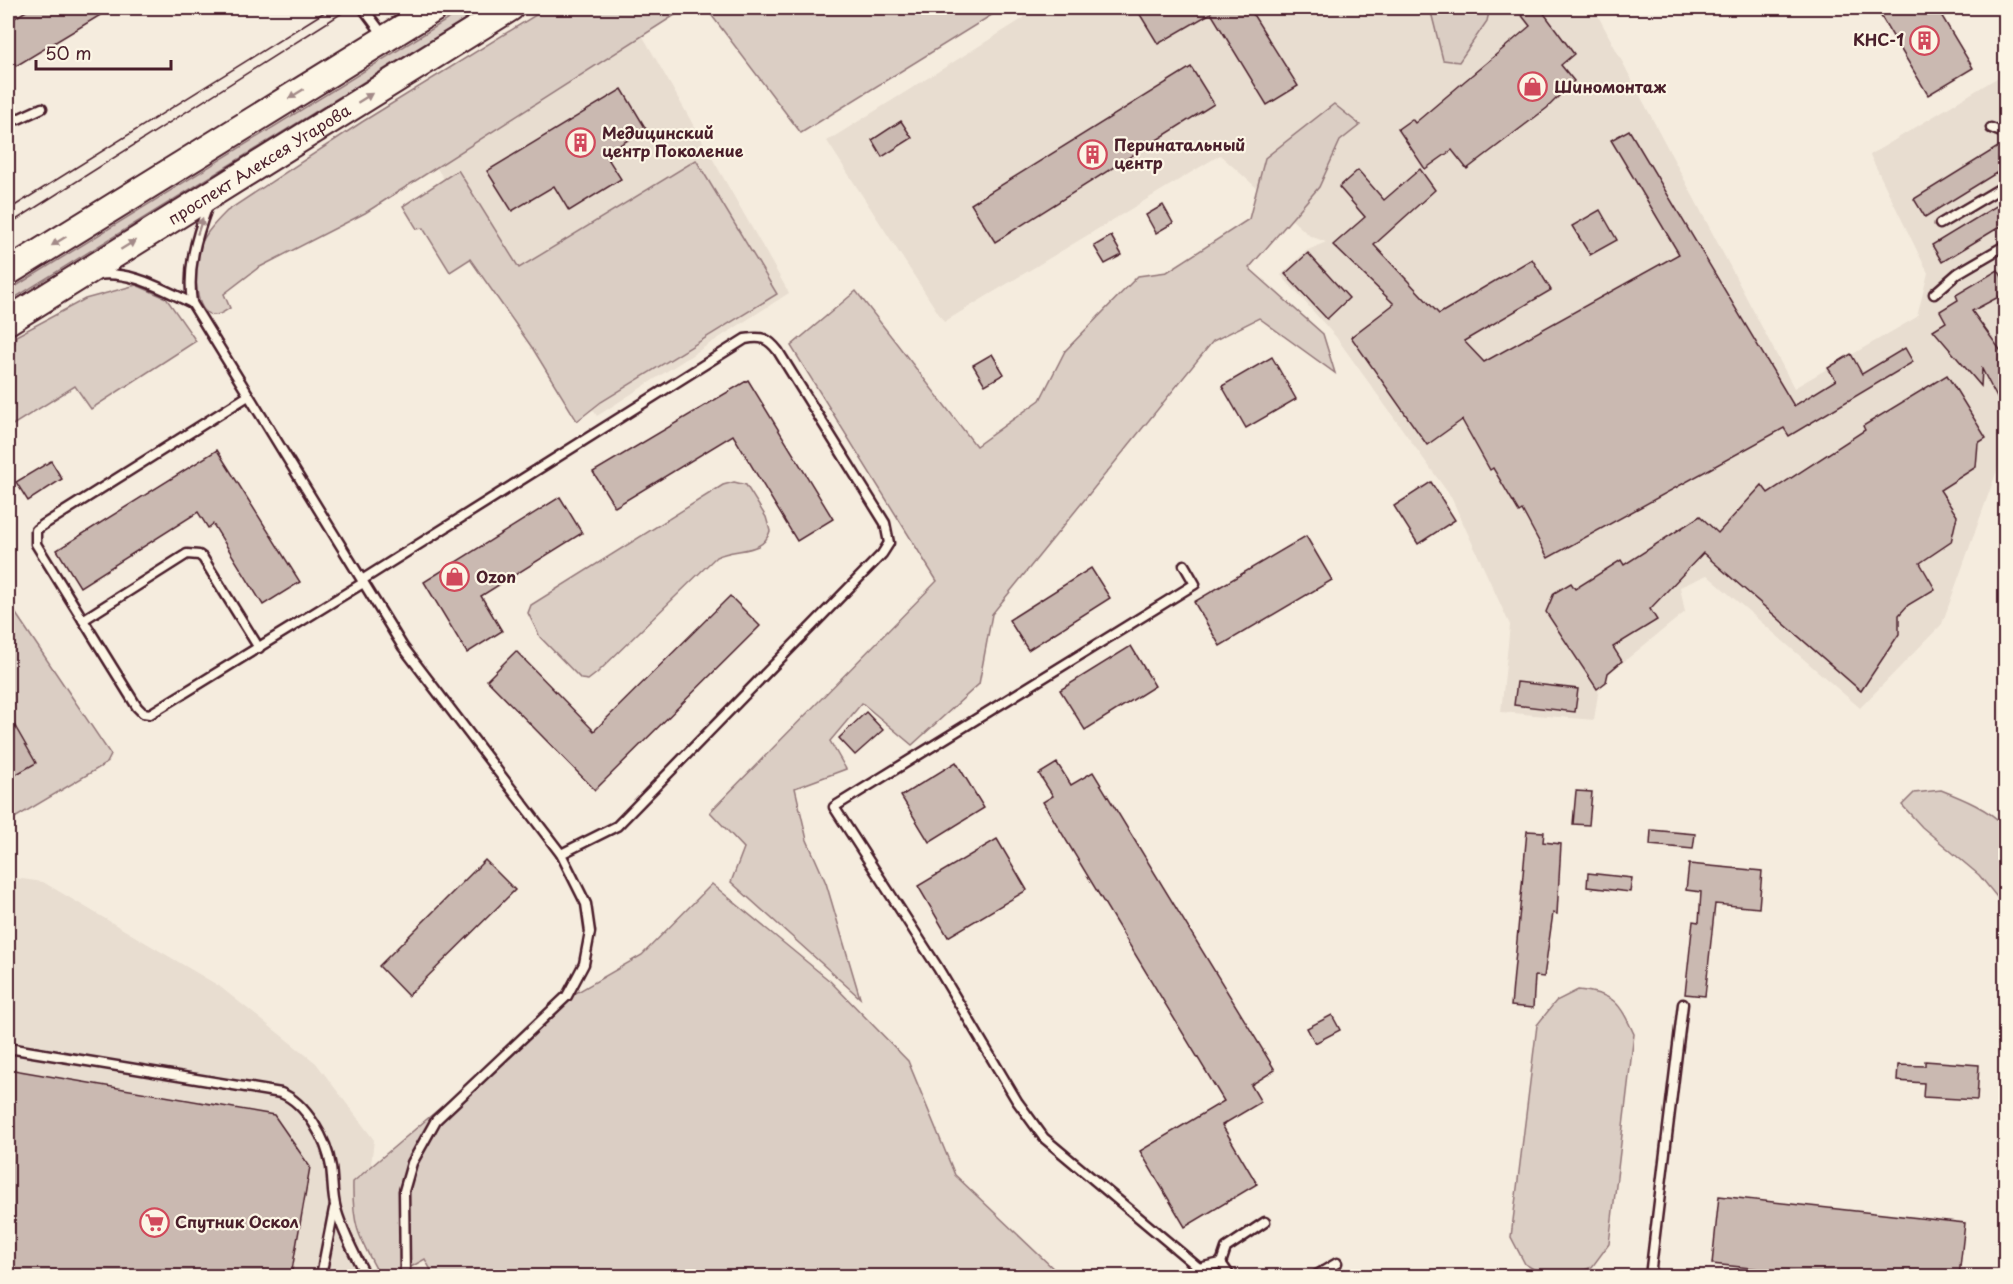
<svg xmlns="http://www.w3.org/2000/svg" width="2013" height="1284" font-family="'Playpen Sans',sans-serif">
	<rect width="100%" height="100%" fill="#f5ecde"/>
	<filter id="ink" filterUnits="userSpaceOnUse"><feTurbulence type="fractalNoise" baseFrequency=".0167" numOctaves="2"/><feDisplacementMap in="SourceGraphic" scale="12" xChannelSelector="R" yChannelSelector="G"/><feConvolveMatrix kernelMatrix="1 2 1 2 8 2 1 2 1" color-interpolation-filters="sRGB"/></filter>
	<g filter="url(#ink)">
		<g fill="#e8ddd0">
			<polygon points="1018,8 1594,8 1794,388 1917,317 1928,273 1870,155 2005,73 2005,448 1942,624 1860,708 1707,575 1680,587 1685,612 1600,681 1594,720 1501,712 1510,625 1451,497 1336,337 1281,275 1306,251 1326,242 1310,236 1220,155 944,322 827,141 1024,18"/>
			<polygon points="637,26 789,293 597,416 429,156"/>
			<polygon points="8,877 43,882 219,986 316,1063 374,1140 357,1276 8,1276"/>
		</g>
		<g fill="#dbcec4" stroke="#927678" stroke-width="1.5">
			<polygon points="466,8 483,8 8,302 8,291"/>
			<path d="M547 8H686L365 213 258 268 224 294 230 308C225 311 219 316 213 315 194 313 195 271 197 257 200 238 214 224 227 211L362 122Z"/>
			<polygon points="706,8 1003,8 801,133"/>
			<polygon points="1430,8 1490,8 1487,21 1459,62 1443,60"/>
			<polygon points="1334,104 1360,125 1340,141 1319,187 1249,268 1323,334 1335,373 1259,318 1213,341 992,614 979,684 912,745 862,703 830,741 846,769 795,788 807,840 826,883 860,998 731,882 744,848 710,812 937,581 791,346 856,291 976,446 1040,400 1065,351 1138,276 1167,272 1249,219 1265,158"/>
			<polygon points="696,160 777,294 601,402 577,421 533,349 470,259 450,272 423,228 417,229 403,206 458,170 519,268"/>
			<polygon points="136,285 166,298 196,341 91,409 75,386 8,428 8,351 15,343 16,336 85,299"/>
			<path d="M734 482 746 485 766 517 770 531C763 555 737 547 716 557L597 673 588 680 581 679 540 637 528 613 531 605 723 485Z"/>
			<polygon points="8,602 111,755 107,763 8,822"/>
			<path d="M1941 790C1964 799 1988 809 2005 826V907L1979 875 1922 827 1902 805 1914 793Z"/>
			<path d="M712 884 830 981 908 1061 955 1175 1057 1272V1276H434L425 1259 395 1276H380C359 1237 352 1227 353 1182L574 994 642 955Z"/>
			<path d="M1578 990C1615 994 1619 1002 1634 1034L1609 1244 1592 1267 1570 1276H1545L1525 1264 1511 1237 1537 1025 1556 1001Z"/>
		</g>
		<g fill="#cab9b1" stroke="#4a1f2b" stroke-width="1.5">
			<polygon points="31,8 112,8 16,66 8,52 8,22"/>
			<polygon points="1136,8 1249,8 1298,86 1267,105 1211,13 1158,44"/>
			<polygon points="1516,8 1540,8 1574,54 1561,65 1574,81 1547,108 1467,169 1452,150 1425,169 1398,129 1412,119 1415,123 1530,26"/>
			<polygon points="1876,8 1937,8 1973,68 1928,95"/>
			<polygon points="1191,67 1214,104 995,242 971,204"/>
			<polygon points="622,89 646,129 605,154 621,179 569,211 554,186 512,211 487,171"/>
			<polygon points="901,121 912,138 882,157 872,140"/>
			<polygon points="1629,130 1794,406 1836,380 1828,368 1851,354 1862,374 1905,348 1913,362 1789,436 1784,428 1548,558 1522,510 1519,512 1493,468 1490,470 1462,420 1427,445 1351,337 1394,304 1333,245 1365,217 1339,187 1358,170 1384,200 1420,169 1435,190 1374,245 1439,314 1532,259 1551,290 1464,341 1484,362 1679,254 1611,140"/>
			<polygon points="2001,145 2006,153 2006,167 1925,217 1914,199"/>
			<polygon points="2006,200 2006,223 1942,262 1932,245"/>
			<polygon points="1163,205 1173,223 1156,233 1146,215"/>
			<polygon points="1600,210 1617,240 1590,255 1572,226"/>
			<polygon points="1111,236 1122,255 1105,264 1094,246"/>
			<polygon points="1308,253 1349,298 1327,319 1285,274"/>
			<polygon points="1998,270 2006,284 2006,293 1972,311 2006,358 2006,415 1982,369 1981,386 1933,330 1946,322 1940,311 1958,300 1956,295"/>
			<polygon points="992,354 1004,374 985,385 973,365"/>
			<polygon points="1272,357 1296,399 1246,428 1222,386"/>
			<polygon points="1947,375 1986,438 1978,443 1976,467 1940,490 1957,516 1951,542 1920,563 1935,589 1908,605 1899,615 1899,634 1861,691 1703,553 1650,609 1657,620 1613,647 1622,661 1608,673 1606,682 1597,689 1546,612 1554,593 1571,583 1575,589 1621,560 1624,565 1700,516 1718,533 1762,485 1768,493 1865,430 1863,426"/>
			<polygon points="748,380 833,519 797,541 733,435 615,507 593,472"/>
			<polygon points="217,450 300,582 263,605 213,524 208,528 198,512 80,587 57,550"/>
			<polygon points="51,461 62,479 28,501 16,482"/>
			<polygon points="1431,482 1455,520 1418,544 1394,506"/>
			<polygon points="560,497 582,533 481,596 502,631 467,653 424,582"/>
			<polygon points="1306,536 1332,580 1220,646 1194,602"/>
			<polygon points="1091,568 1110,598 1028,650 1009,620"/>
			<polygon points="730,596 760,626 595,790 487,680 516,651 594,731"/>
			<polygon points="1131,646 1155,686 1085,730 1060,690"/>
			<polygon points="1517,682 1578,689 1575,712 1514,705"/>
			<polygon points="866,712 883,730 855,755 839,738"/>
			<polygon points="8,714 36,763 8,779"/>
			<polygon points="956,762 984,808 929,842 901,796"/>
			<polygon points="1057,763 1071,785 1093,772 1275,1070 1251,1085 1261,1102 1222,1125 1257,1184 1185,1227 1140,1151 1224,1101 1043,802 1053,796 1039,774"/>
			<polygon points="1576,791 1592,792 1589,825 1573,824"/>
			<polygon points="1651,830 1695,834 1693,849 1650,845"/>
			<polygon points="1527,831 1544,832 1543,842 1561,844 1557,914 1553,913 1544,977 1535,976 1533,1008 1511,1006"/>
			<polygon points="997,839 1027,890 948,937 918,886"/>
			<polygon points="485,860 515,890 408,996 379,966"/>
			<polygon points="1689,864 1762,871 1759,908 1715,904 1705,996 1685,994 1693,921 1699,922 1701,892 1686,890"/>
			<polygon points="1588,873 1632,878 1630,892 1587,887"/>
			<polygon points="1332,1015 1340,1030 1315,1043 1307,1028"/>
			<polygon points="1925,1061 1979,1065 1977,1100 1923,1097 1924,1083 1897,1081 1898,1065 1925,1066"/>
			<polygon points="8,1069 274,1115 310,1167 291,1276 8,1276"/>
			<polygon points="1719,1196 1965,1223 1959,1276 1827,1276 1712,1264"/>
		</g>
		<g fill="none" stroke-linecap="round" stroke-linejoin="round">
			<defs>
				<g id="lane">
					<polyline points="363,8 384,36"/>
					<polyline points="8,115 18,119 42,108"/>
					<polyline points="1991,128 2006,134"/>
					<path d="M208 205C196 238 187 268 192 303L403 647 561 854 586 904 590 932 584 964 567 996 436 1120 412 1163 404 1191 405 1276"/>
					<polyline points="1940,224 2006,185"/>
					<path d="M96 275C132 270 161 289 192 303"/>
					<polyline points="1934,294 1958,273 2006,245"/>
					<polyline points="248,396 43,525 36,530 36,544 137,707 143,713 150,714 363,583"/>
					<polyline points="1184,565 1195,584 834,807 938,968 1017,1101 1044,1138 1199,1268 1221,1263"/>
					<path d="M362 580 745 339C762 336 768 338 778 351L885 523 889 543 882 554 617 826 561 854"/>
					<polyline points="83,620 187,554 199,555 203,558 259,648"/>
					<path d="M8 1048 281 1093C306 1103 327 1140 331 1167 333 1181 332 1195 336 1209 343 1233 354 1254 366 1276"/>
					<polyline points="321,1276 334,1209"/>
					<polyline points="1230,1276 1221,1263 1226,1248 1265,1222"/>
					<polyline points="1315,1276 1337,1263"/>
					<polyline points="1650,1276 1683,1004"/>
				</g>
				<g id="primary">
					<polyline points="8,272 435,8"/>
					<path id="s1" d="M8 321 510 8"/>
				</g>
			</defs>
			<use href="#lane" stroke="#4a1f2b" stroke-width="13"/>
			<use href="#primary" stroke="#4a1f2b" stroke-width="30"/>
			<use href="#lane" stroke="#fcf5e5" stroke-width="8"/>
			<use href="#primary" stroke="#fcf5e5" stroke-width="26"/>
			<g stroke="#4a1f2b" stroke-width="1.5">
				<polyline points="8,210 331,8"/>
				<polyline points="8,225 350,8"/>
			</g>
		</g>
		<defs><path id="oneway-solid" d="M-6-.8H1V-3.2L6.5 0L1 3.2V.8H-6Z" transform="scale(1.5)"/></defs>
		<g fill="#a38a88">
			<use href="#oneway-solid" transform="translate(296 94) rotate(148)"/>
			<use href="#oneway-solid" transform="translate(365 98) rotate(-32)"/>
			<use href="#oneway-solid" transform="translate(200 226) rotate(-72)"/>
			<use href="#oneway-solid" transform="translate(59 241) rotate(148)"/>
			<use href="#oneway-solid" transform="translate(128 245) rotate(-32)"/>
		</g>
	</g>
	<defs>
		<symbol id="building-ring" viewBox="-11 -11 22 22"><circle r="9.5" fill="#fcf5e5" stroke="#d1495b" stroke-width="1.5"/><path d="M-4-6H4V6H1V3H-1V6H-4ZM-2.5-4.3h1.7v1.8h-1.7ZM.8-4.3h1.7v1.8H.8ZM-2.5-1h1.7V.8h-1.7ZM.8-1h1.7V.8H.8Z" fill="#d1495b"/></symbol>
		<symbol id="shop-ring" viewBox="-11 -11 22 22"><circle r="9.5" fill="#fcf5e5" stroke="#d1495b" stroke-width="1.5"/><path d="M-5-2.5h2.3a2.7 3.5 0 0 1 5.4 0H5L5.5 6h-11ZM-1.5-2.5h3a1.5 2.3 0 0 0-3 0Z" fill="#d1495b"/></symbol>
		<symbol id="supermarket-ring" viewBox="-11 -11 22 22"><circle r="9.5" fill="#fcf5e5" stroke="#d1495b" stroke-width="1.5"/><path d="M-6-5.5h2.5l.6 2H6L4.5 2H-2.5L-4.4-4H-6ZM-1.5 3.2a1.3 1.3 0 1 0 .1 0ZM3 3.2a1.3 1.3 0 1 0 .1 0Z" fill="#d1495b"/></symbol>
	</defs>
	<g fill-rule="evenodd">
		<use href="#building-ring" x="1908" y="24" width="33" height="33"/>
		<use href="#shop-ring" x="1516" y="70" width="33" height="33"/>
		<use href="#building-ring" x="564" y="126" width="33" height="33"/>
		<use href="#building-ring" x="1076" y="138" width="33" height="33"/>
		<use href="#shop-ring" x="438" y="560" width="33" height="33"/>
		<use href="#supermarket-ring" x="138" y="1206" width="33" height="33"/>
	</g>
	<g text-anchor="middle" stroke-width="4.5" stroke-linejoin="round" paint-order="stroke">
		<g font-size="16" font-weight="bold" fill="#4a1f2b" stroke="#fcf5e5" text-anchor="start">
			<text x="1904" y="46" text-anchor="end">КНС-1</text>
			<text x="1554" y="93">Шиномонтаж</text>
			<text x="602" y="139">Медицинский<tspan x="602" dy="18">центр Поколение</tspan></text>
			<text x="1114" y="151">Перинатальный<tspan x="1114" dy="18">центр</tspan></text>
			<text x="476" y="583">Ozon</text>
			<text x="175" y="1228">Спутник Оскол</text>
		</g>
		<g font-size="16" fill="#4a1f2b" stroke="#fcf5e5">
			<text dy="6" stroke="none"><textPath href="#s1" startOffset="296">проспект Алексея Угарова</textPath></text>
		</g>
	</g>
	<rect width="2013" height="1284" fill="none" stroke="#fcf5e5" stroke-width="30"/>
	<rect x="15" y="15" width="1983" height="1254" fill="none" stroke="#4a1f2b" stroke-width="2" filter="url(#ink)"/>
	<path d="M36 60v9h135v-9" fill="none" stroke="#4a1f2b" stroke-width="3"/>
	<text x="45" y="60" font-size="18" fill="#4a1f2b" stroke="#fcf5e5" stroke-width="4.5" paint-order="stroke">50 m</text>
</svg>
